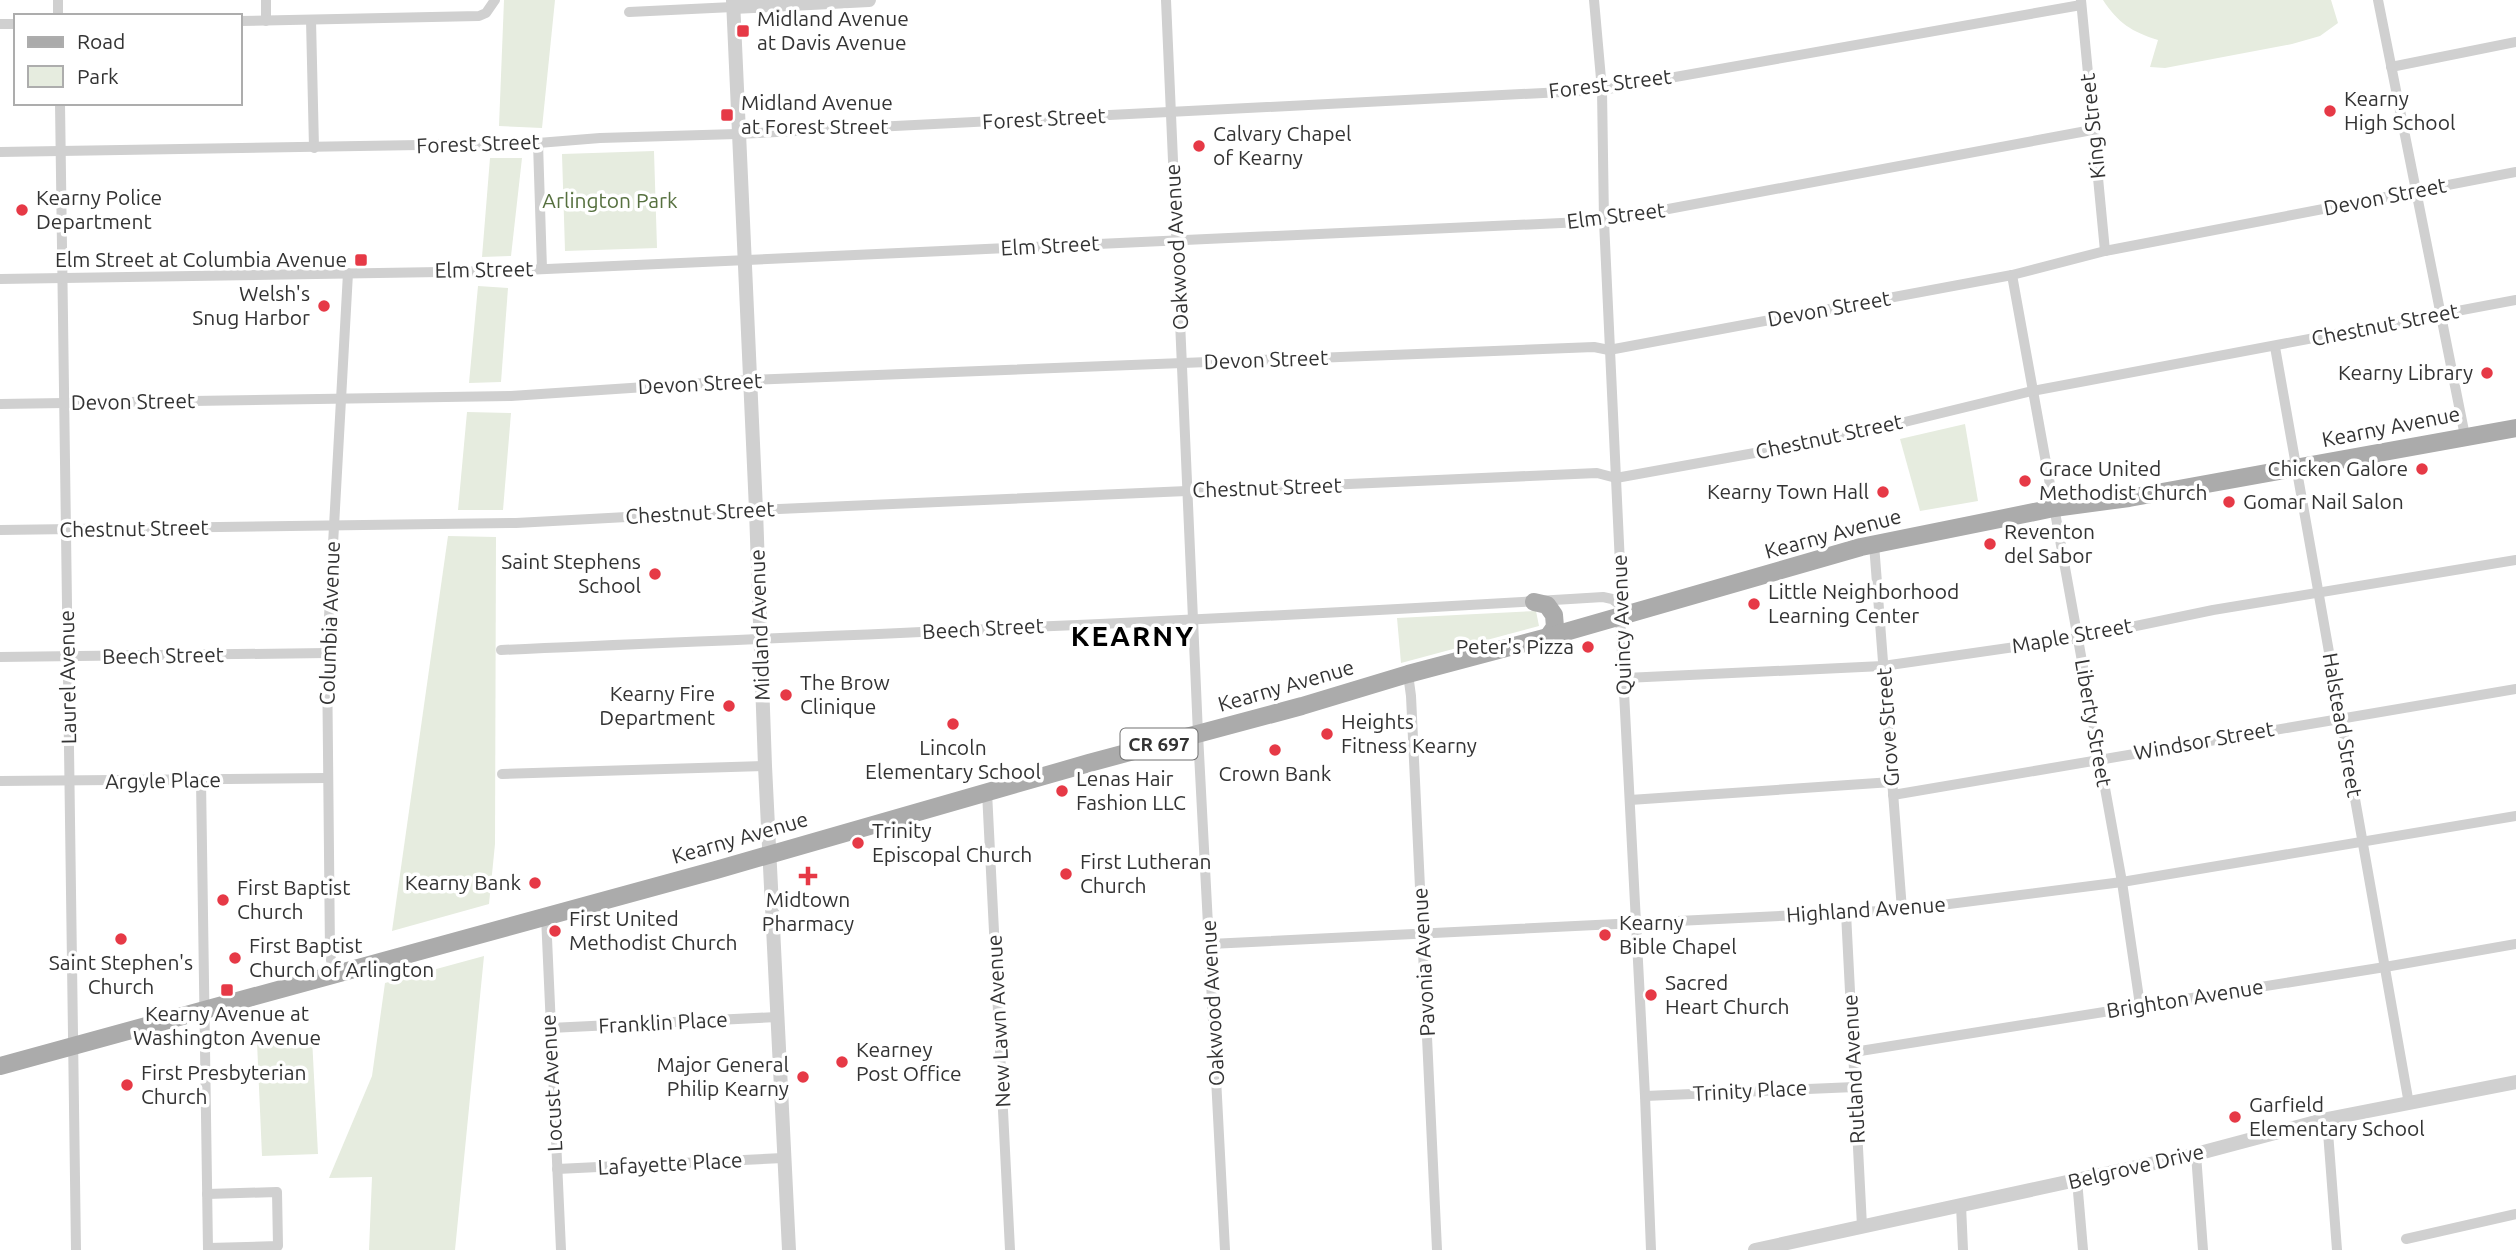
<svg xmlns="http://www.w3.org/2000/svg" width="2516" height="1250" font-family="Ubuntu,sans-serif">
	<rect width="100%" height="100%" fill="#fff"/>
	<g fill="#e6ecdf">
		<polygon points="504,0 555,0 542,128 499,126"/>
		<path d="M2103 0H2331L2338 23 2320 36 2292 44 2165 68 2150 67 2158 40C2132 32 2118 23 2103 0Z"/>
		<polygon points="654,151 657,248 565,251 562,154"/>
		<polygon points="490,158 522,158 511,256 482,257"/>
		<polygon points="478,286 508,288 501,382 469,383"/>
		<polygon points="467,412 511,413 503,510 458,510"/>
		<polygon points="1965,424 1978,501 1920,511 1900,439"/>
		<polygon points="448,536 496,537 495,844 489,904 392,931"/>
		<polygon points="1536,611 1539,626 1401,663 1397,618"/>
		<polygon points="484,956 455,1250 369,1250 372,1177 329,1178 372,1076 385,983"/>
		<polygon points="312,1038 318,1154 262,1156 257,1042"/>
	</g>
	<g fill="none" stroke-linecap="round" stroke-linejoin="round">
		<g stroke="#d0d0d0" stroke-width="10">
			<polyline points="58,0 58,16"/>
			<polyline points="266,0 266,21"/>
			<polyline points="1166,0 1198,734 1225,1250"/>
			<polyline points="1594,0 1602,90 1604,221 1621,586 1620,615 1645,1096 1651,1250"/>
			<polyline points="2081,0 2105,251"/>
			<polyline points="2378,0 2465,436"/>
			<polyline points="629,12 733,7"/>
			<polyline points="311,20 314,148"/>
			<polyline points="240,21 479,16 486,13 495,0"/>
			<polyline points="0,24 16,24"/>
			<polyline points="2391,67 2516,42"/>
			<polyline points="60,103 76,1250"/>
			<polyline points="538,143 542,269"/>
			<polyline points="0,152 538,143 600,138 737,134 1602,90 2081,5"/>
			<polyline points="2012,275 2122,882 2140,1005"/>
			<polyline points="0,279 503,271 1604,221 2092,130"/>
			<polyline points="2275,347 2409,1104"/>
			<polyline points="0,404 511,396 750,380 1594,347 1609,350 2012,275 2105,251 2516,172"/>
			<polyline points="0,530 516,523 756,510 1597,473 1616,478 1843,437 2032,391 2516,300"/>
			<polyline points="1874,544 1902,910"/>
			<path d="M501 650C869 634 1236 620 1603 597L1612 599 1620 605V609"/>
			<polyline points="0,657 327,653"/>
			<polyline points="1408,674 1411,696 1437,1250"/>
			<polyline points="1625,678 1883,666 2078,638 2213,610 2516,560"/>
			<polyline points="502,774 765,766"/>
			<polyline points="201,780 208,1250"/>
			<polyline points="0,781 327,778"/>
			<polyline points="987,792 1010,1250"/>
			<polyline points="1893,795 2516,689"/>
			<polyline points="1630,800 1892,782"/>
			<polyline points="1846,913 1862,1226"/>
			<polyline points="546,916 561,1250"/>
			<polyline points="1210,944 1902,910 2122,882 2516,816"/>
			<polyline points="333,973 330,953 327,653 348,273"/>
			<polyline points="550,1028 777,1017"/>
			<polyline points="1854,1052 2385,967 2516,944"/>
			<polyline points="1645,1096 1855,1087"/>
			<polyline points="2327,1119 2337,1250"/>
			<polyline points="2196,1154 2203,1250"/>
			<polyline points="557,1169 783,1158"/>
			<polyline points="2077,1180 2083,1250"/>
			<polyline points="207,1194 277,1192 278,1246 208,1248"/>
			<polyline points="1961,1205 1963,1250"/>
			<polyline points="2406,1239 2516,1214"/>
		</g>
		<g stroke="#d0d0d0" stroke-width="14">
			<polyline points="733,0 756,510 765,766 789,1250"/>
			<polyline points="733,7 869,0"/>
			<polyline points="1755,1250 2196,1154 2327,1119 2516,1082"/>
		</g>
		<g stroke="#ababab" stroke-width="18">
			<polyline points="1534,602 1547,605 1554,615 1555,627 1548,637"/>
			<polyline points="0,1066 716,870 1089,763 1302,706 1408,674 1548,637 1861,547 2054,508 2129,498 2516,428"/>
		</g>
	</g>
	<g fill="#e63946" stroke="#fff" stroke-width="2.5">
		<rect x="736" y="24" width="14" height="14" rx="3.5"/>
		<circle cx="2330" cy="111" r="7"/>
		<rect x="720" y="108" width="14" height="14" rx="3.5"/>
		<circle cx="1199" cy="146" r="7"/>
		<circle cx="22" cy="210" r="7"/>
		<rect x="354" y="253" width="14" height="14" rx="3.5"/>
		<circle cx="324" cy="306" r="7"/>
		<circle cx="2487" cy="373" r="7"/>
		<circle cx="2422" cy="469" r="7"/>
		<circle cx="2025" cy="481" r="7"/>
		<circle cx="1883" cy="492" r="7"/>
		<circle cx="2229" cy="502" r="7"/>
		<circle cx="1990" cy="544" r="7"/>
		<circle cx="655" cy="574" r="7"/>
		<circle cx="1754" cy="604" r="7"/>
		<circle cx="1588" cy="647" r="7"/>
		<circle cx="786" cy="695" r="7"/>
		<circle cx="729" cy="706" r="7"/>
		<circle cx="953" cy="724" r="7"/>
		<circle cx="1327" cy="734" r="7"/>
		<circle cx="1275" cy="750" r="7"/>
		<circle cx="1062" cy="791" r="7"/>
		<circle cx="858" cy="843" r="7"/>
		<circle cx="1066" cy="874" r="7"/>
		<path d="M804.5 865.5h7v7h7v7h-7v7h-7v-7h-7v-7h7z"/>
		<circle cx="535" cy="883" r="7"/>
		<circle cx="223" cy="900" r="7"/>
		<circle cx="555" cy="931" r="7"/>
		<circle cx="1605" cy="935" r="7"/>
		<circle cx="121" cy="939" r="7"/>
		<circle cx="235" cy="958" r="7"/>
		<rect x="220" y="983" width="14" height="14" rx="3.5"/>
		<circle cx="1651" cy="995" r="7"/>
		<circle cx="842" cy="1062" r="7"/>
		<circle cx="803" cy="1077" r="7"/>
		<circle cx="127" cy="1085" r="7"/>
		<circle cx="2235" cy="1117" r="7"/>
	</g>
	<g text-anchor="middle" stroke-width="7" stroke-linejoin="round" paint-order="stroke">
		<rect fill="#fff" stroke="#707070" stroke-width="2" x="1120.5" y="728.5" width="77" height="31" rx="5"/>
		<g font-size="19" font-weight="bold" fill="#333">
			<text x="1159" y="751">CR 697</text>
		</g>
		<g font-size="21" fill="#333" stroke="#fff" text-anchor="start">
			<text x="757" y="26">Midland Avenue<tspan x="757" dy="24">at Davis Avenue</tspan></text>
			<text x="2344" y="106">Kearny<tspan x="2344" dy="24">High School</tspan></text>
			<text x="741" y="110">Midland Avenue<tspan x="741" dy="24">at Forest Street</tspan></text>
			<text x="1213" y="141">Calvary Chapel<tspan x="1213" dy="24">of Kearny</tspan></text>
			<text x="36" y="205">Kearny Police<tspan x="36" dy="24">Department</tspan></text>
			<text x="347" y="267" text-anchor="end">Elm Street at Columbia Avenue</text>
			<text x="310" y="301" text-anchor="end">Welsh's<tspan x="310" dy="24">Snug Harbor</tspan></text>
			<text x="2473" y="380" text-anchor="end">Kearny Library</text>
			<text x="2039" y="476">Grace United<tspan x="2039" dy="24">Methodist Church</tspan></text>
			<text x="2408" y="476" text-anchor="end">Chicken Galore</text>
			<text x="1869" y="499" text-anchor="end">Kearny Town Hall</text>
			<text x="2243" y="509">Gomar Nail Salon</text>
			<text x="2004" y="539">Reventon<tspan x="2004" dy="24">del Sabor</tspan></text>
			<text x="641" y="569" text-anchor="end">Saint Stephens<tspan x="641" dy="24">School</tspan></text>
			<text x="1768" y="599">Little Neighborhood<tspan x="1768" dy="24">Learning Center</tspan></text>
			<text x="1574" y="654" text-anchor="end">Peter's Pizza</text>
			<text x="800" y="690">The Brow<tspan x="800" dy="24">Clinique</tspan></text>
			<text x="715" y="701" text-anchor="end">Kearny Fire<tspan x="715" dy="24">Department</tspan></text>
			<text x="1341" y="729">Heights<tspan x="1341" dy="24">Fitness Kearny</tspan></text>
			<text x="953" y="755" text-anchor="middle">Lincoln<tspan x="953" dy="24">Elementary School</tspan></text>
			<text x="1275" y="781" text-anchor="middle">Crown Bank</text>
			<text x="1076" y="786">Lenas Hair<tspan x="1076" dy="24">Fashion LLC</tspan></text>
			<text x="872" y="838">Trinity<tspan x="872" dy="24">Episcopal Church</tspan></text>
			<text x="1080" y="869">First Lutheran<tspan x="1080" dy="24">Church</tspan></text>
			<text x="521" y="890" text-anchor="end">Kearny Bank</text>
			<text x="237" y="895">First Baptist<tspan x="237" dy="24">Church</tspan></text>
			<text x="808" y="907" text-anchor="middle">Midtown<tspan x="808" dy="24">Pharmacy</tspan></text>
			<text x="569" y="926">First United<tspan x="569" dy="24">Methodist Church</tspan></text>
			<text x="1619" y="930">Kearny<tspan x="1619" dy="24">Bible Chapel</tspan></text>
			<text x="249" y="953">First Baptist<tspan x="249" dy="24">Church of Arlington</tspan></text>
			<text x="121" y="970" text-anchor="middle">Saint Stephen's<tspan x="121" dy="24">Church</tspan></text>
			<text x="1665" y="990">Sacred<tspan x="1665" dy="24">Heart Church</tspan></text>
			<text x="227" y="1021" text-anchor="middle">Kearny Avenue at<tspan x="227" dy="24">Washington Avenue</tspan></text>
			<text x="856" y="1057">Kearney<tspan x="856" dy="24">Post Office</tspan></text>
			<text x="789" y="1072" text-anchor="end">Major General<tspan x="789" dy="24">Philip Kearny</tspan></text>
			<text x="141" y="1080">First Presbyterian<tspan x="141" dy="24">Church</tspan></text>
			<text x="2249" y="1112">Garfield<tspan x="2249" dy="24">Elementary School</tspan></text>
		</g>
		<g font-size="21" fill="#333" stroke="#fff">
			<text transform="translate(1610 84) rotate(-7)" y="7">Forest Street</text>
			<text transform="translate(1044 119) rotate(-3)" y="7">Forest Street</text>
			<text transform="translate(2093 126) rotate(-96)" y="7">King Street</text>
			<text transform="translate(478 144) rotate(-2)" y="7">Forest Street</text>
			<text transform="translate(2385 197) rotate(-11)" y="7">Devon Street</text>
			<text transform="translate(1616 216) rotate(-7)" y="7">Elm Street</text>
			<text transform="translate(1050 246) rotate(-3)" y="7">Elm Street</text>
			<text transform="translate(1177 247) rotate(-93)" y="7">Oakwood Avenue</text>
			<text transform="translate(484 270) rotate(-1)" y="7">Elm Street</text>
			<text transform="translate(1829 309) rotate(-10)" y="7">Devon Street</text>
			<text transform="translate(2385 325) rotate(-11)" y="7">Chestnut Street</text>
			<text transform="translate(1266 360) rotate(-2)" y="7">Devon Street</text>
			<text transform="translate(700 384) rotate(-3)" y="7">Devon Street</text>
			<text transform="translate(133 402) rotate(-1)" y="7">Devon Street</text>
			<text transform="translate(2391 427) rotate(-11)" y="7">Kearny Avenue</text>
			<text transform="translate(1829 437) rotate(-12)" y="7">Chestnut Street</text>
			<text transform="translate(1267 488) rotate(-2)" y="7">Chestnut Street</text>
			<text transform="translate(700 513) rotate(-3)" y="7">Chestnut Street</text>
			<text transform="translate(134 529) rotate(-1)" y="7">Chestnut Street</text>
			<text transform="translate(1833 534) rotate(-15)" y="7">Kearny Avenue</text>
			<text transform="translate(330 623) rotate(-88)" y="7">Columbia Avenue</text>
			<text transform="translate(760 625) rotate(-92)" y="7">Midland Avenue</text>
			<text transform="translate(1622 625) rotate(-92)" y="7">Quincy Avenue</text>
			<text transform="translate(983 629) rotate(-3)" y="7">Beech Street</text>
			<text transform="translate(2072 636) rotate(-10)" y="7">Maple Street</text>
			<text transform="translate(163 656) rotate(-1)" y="7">Beech Street</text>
			<text transform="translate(68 677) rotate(-91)" y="7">Laurel Avenue</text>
			<text transform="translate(1286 686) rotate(-16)" y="7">Kearny Avenue</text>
			<text transform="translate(2093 723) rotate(80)" y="7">Liberty Street</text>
			<text transform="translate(2342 725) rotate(80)" y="7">Halstead Street</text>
			<text transform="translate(1888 727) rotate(-94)" y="7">Grove Street</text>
			<text transform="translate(2204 741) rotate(-10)" y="7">Windsor Street</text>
			<text transform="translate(163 781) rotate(-1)" y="7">Argyle Place</text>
			<text transform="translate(740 838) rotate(-16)" y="7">Kearny Avenue</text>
			<text transform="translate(1866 910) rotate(-4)" y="7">Highland Avenue</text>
			<text transform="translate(1424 962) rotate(-93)" y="7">Pavonia Avenue</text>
			<text transform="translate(2185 999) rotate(-9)" y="7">Brighton Avenue</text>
			<text transform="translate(1213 1003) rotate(-93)" y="7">Oakwood Avenue</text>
			<text transform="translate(999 1021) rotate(-93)" y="7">New Lawn Avenue</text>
			<text transform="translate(663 1023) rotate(-3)" y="7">Franklin Place</text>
			<text transform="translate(1854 1069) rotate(-93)" y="7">Rutland Avenue</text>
			<text transform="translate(552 1083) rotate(-93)" y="7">Locust Avenue</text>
			<text transform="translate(1750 1091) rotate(-3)" y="7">Trinity Place</text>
			<text transform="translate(670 1164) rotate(-3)" y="7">Lafayette Place</text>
			<text transform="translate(2136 1167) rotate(-13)" y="7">Belgrove Drive</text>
		</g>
		<g font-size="21" fill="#56703f" stroke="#fff">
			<text x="610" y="208">Arlington Park</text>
		</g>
		<g font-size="28" font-weight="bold" letter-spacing="2" fill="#000" stroke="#fff">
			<text x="1133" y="646">KEARNY</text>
		</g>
	</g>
	<rect x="14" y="14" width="228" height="91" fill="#ffffff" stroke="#adadad" stroke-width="2"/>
	<rect x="28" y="37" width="35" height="10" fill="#ababab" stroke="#adadad" stroke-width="2"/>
	<text x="77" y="49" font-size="21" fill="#333333">Road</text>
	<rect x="28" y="66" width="35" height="21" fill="#e6ecdf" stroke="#adadad" stroke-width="2"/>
	<text x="77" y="84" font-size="21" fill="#333333">Park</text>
</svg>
